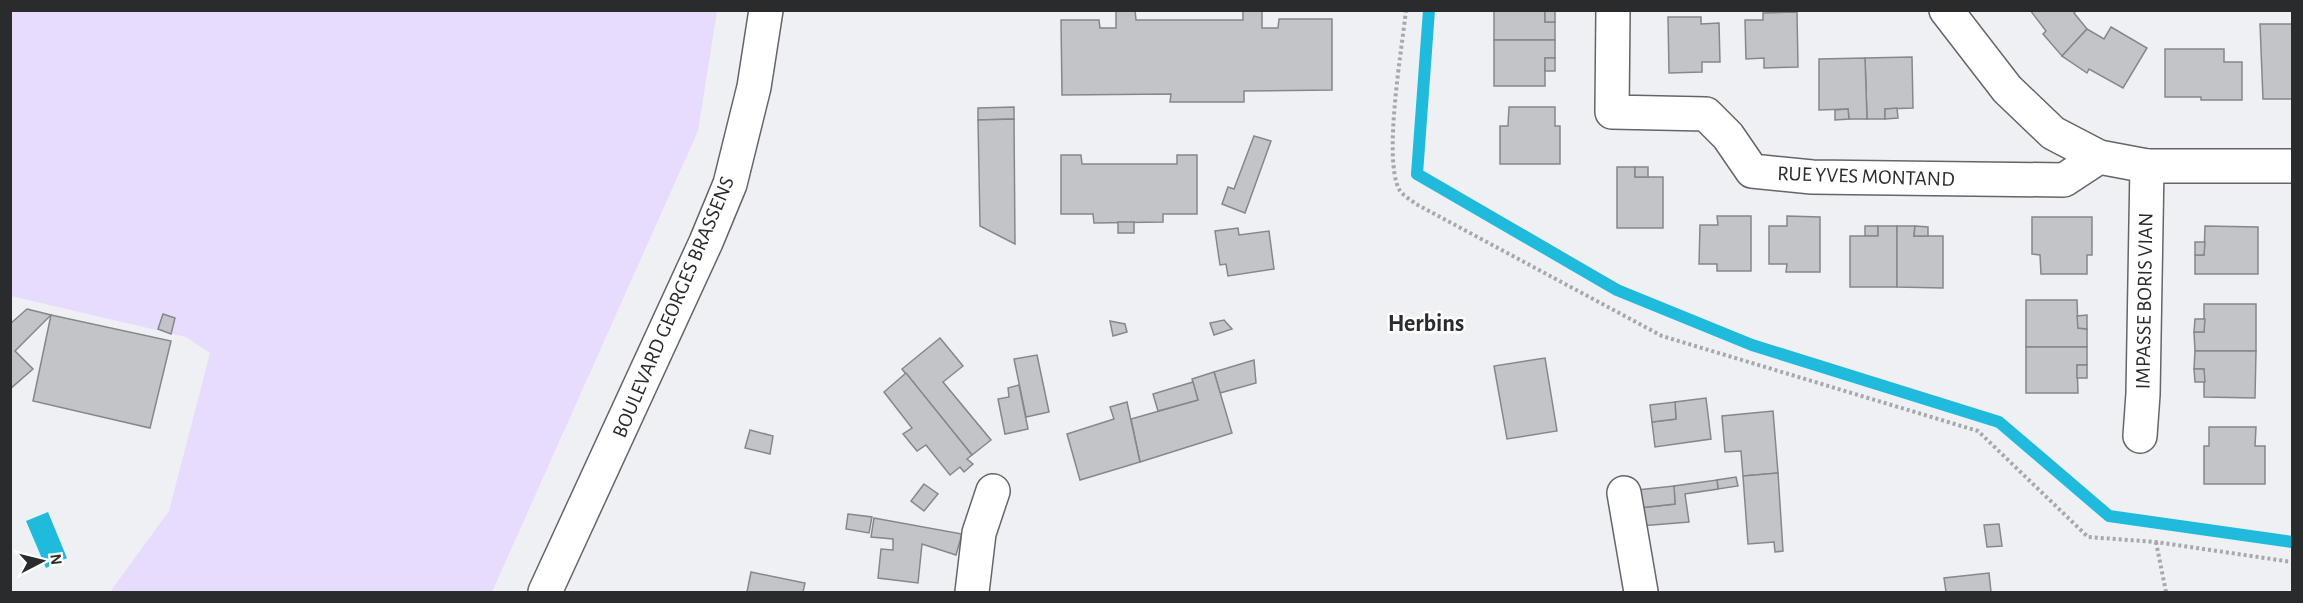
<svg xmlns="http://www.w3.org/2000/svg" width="2303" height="603" font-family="'Alegreya Sans',sans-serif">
	<rect width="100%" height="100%" fill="#eef0f4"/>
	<polygon fill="#e7dcfe" points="11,11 717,11 698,131 492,592 110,592 169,511 210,353 186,337 11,296"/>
	<polygon fill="#20bbdc" points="48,512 67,558 46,568 26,521"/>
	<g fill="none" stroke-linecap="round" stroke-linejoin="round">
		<polyline stroke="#20bbdc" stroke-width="12" points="1429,10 1417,174 1617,290 1752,345 1999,422 2109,516 2292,542"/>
	</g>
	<g fill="#c3c4c8" stroke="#87878b" stroke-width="1.5">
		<polygon points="1116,10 1135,10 1136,20 1243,20 1243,10 1262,10 1262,28 1278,28 1279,19 1332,19 1332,90 1244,91 1244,102 1170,102 1171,94 1062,95 1061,20 1099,20 1100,28 1116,28"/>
		<polygon points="1494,10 1545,10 1545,22 1555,22 1555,40 1494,40"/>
		<rect x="1545" y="10" width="10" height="12"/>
		<polygon points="2030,10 2077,10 2074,13 2087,29 2062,56 2043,34 2046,31"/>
		<polygon points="1797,12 1798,67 1764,68 1764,58 1746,59 1745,20 1763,20 1763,13"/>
		<polygon points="1668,17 1701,17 1701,24 1719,23 1720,62 1702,62 1702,72 1669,73"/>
		<polygon points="2260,24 2292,24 2292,99 2263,99"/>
		<polygon points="2111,27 2147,48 2123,88 2089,69 2087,73 2062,56 2087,29 2104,39"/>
		<polygon points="1494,40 1555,40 1555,58 1545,58 1545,86 1494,86"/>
		<polygon points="2165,49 2224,49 2224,62 2242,62 2242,100 2201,100 2201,97 2165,97"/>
		<polygon points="1912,57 1913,108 1885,109 1885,119 1867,119 1865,58"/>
		<rect x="1545" y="58" width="10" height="13"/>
		<polygon points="1865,58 1867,119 1849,119 1848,109 1819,110 1819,59"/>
		<polygon points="1014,107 1014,119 978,120 978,108"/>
		<polygon points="1509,107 1555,107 1555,126 1560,126 1560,164 1500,164 1500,126 1508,126"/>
		<polygon points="1897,108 1898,118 1885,119 1885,109"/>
		<polygon points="1848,109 1849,119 1835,120 1835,110"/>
		<polygon points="1014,119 1015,244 980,226 978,120"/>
		<polygon points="1254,136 1271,141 1245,213 1222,204 1228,187 1234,189"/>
		<polygon points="1061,155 1081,155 1082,164 1177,164 1177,155 1197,155 1197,214 1163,214 1163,222 1094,223 1093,214 1061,214"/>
		<polygon points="1617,167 1635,167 1635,177 1663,177 1663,228 1617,228"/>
		<rect x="1635" y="167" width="13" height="10"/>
		<polygon points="1717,216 1751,216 1751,271 1717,271 1717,264 1699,264 1700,225 1718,225"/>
		<polygon points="1787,216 1820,217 1820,272 1786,272 1787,264 1769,264 1769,226 1787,226"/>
		<polygon points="2032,217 2092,217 2092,255 2087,255 2087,274 2041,274 2040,255 2032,254"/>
		<rect x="1118" y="222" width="16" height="11"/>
		<rect x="1865" y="226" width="13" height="10"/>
		<polygon points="1878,226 1897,226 1897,287 1850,287 1850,236 1878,236"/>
		<polygon points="1897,226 1915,226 1914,236 1943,236 1943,288 1897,287"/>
		<polygon points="1915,226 1928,227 1928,236 1914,236"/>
		<polygon points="2205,226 2258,227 2258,274 2195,274 2195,255 2204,255"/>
		<polygon points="1238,228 1239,235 1269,231 1274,269 1228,276 1226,264 1220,265 1215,231"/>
		<polygon points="2195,242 2205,242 2204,255 2195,255"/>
		<polygon points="2026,300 2077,300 2078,328 2087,329 2087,347 2026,347"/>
		<polygon points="2204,304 2256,304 2256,351 2195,351 2194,332 2204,332"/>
		<polygon points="27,309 51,315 15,351 33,369 10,389 10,324"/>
		<polygon points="163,314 175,318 171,334 158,329"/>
		<polygon points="51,315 171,341 150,428 33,401"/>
		<polygon points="2087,315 2087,329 2078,328 2077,316"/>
		<polygon points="2195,319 2205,319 2204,332 2194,332"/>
		<polygon points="1224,320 1232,329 1214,335 1210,323"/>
		<polygon points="1110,321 1125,324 1127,332 1113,336"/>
		<polygon points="940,338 963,366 943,382 991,440 972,455 902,369"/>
		<polygon points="2026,347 2087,347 2087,365 2077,365 2078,393 2026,393"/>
		<polygon points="2195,351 2256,351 2255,398 2204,397 2204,369 2194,369"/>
		<polygon points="1037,355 1049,412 1026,417 1014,359"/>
		<polygon points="1545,358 1557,431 1507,439 1494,366"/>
		<polygon points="1254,360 1256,383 1220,393 1214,372"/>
		<rect x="2077" y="365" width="10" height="13"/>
		<polygon points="2194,369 2204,369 2205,382 2195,382"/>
		<polygon points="1214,372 1232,433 1140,462 1131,419 1198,400 1192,379"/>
		<polygon points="906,373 972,455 967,459 973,464 964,472 960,467 950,475 926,445 917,451 903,434 912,428 884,392"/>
		<polygon points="1193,382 1198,400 1158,411 1153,394"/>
		<polygon points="1019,385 1028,429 1005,434 998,399 1009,397 1008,388"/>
		<polygon points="1706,398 1711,439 1655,447 1652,422 1676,419 1675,402"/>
		<polygon points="1127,402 1140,462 1080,480 1067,434 1114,419 1110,407"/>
		<polygon points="1675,402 1676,419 1652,422 1650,405"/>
		<polygon points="1773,411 1778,473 1743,476 1741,451 1725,452 1722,416"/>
		<polygon points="2209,427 2256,427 2255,446 2265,446 2265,484 2204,484 2204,446 2209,446"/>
		<polygon points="750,430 773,436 770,454 745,448"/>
		<polygon points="1778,473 1783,551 1775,552 1774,542 1748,544 1743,476"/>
		<polygon points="1736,477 1738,486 1718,489 1717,480"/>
		<polygon points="1717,480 1718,489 1685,494 1689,522 1640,526 1639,508 1675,504 1674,486"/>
		<polygon points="924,484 938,494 924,511 911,501"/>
		<polygon points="1674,486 1675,504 1639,508 1637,490"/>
		<polygon points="848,514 872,517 869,533 846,529"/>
		<polygon points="874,518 962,534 956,555 922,544 918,583 878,578 881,549 893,550 893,539 871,537"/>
		<polygon points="1999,524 2002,546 1987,547 1984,525"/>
		<polygon points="751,572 805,583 803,592 747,592"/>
		<polygon points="1989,573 1991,592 1946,592 1944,578"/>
	</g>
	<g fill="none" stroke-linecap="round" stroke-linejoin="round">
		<defs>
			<g id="minor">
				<polyline points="1613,10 1612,112 1706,114 1728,136 1752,171 1812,177 2064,180 2099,157"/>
				<polyline points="1946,10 2007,89 2053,133 2099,157 2147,166 2292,166"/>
				<polyline points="2140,436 2143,394 2147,166"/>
				<polyline points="1624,493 1641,592"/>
				<polyline points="972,592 979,533 993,491"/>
			</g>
			<polyline id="tertiary" points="545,592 706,242 730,184 754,87 766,10"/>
		</defs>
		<use href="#minor" stroke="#636569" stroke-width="36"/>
		<use href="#tertiary" stroke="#636569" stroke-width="36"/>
		<g stroke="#a6a8ab" stroke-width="4" stroke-dasharray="3 3" stroke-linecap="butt">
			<path d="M1406 10C1402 49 1383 158 1399 189 1402 195 1411 200 1416 204L1662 336 1978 431 2088 537 2156 542 2292 562"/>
			<polyline points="2156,542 2166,592"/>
		</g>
		<use href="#minor" stroke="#fff" stroke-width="33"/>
		<use href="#tertiary" stroke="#fff" stroke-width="33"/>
	</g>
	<g text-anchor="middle" stroke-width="5" stroke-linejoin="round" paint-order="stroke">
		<g font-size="21" fill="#2a2b2d" stroke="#fff">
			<text transform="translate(1866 176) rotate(2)" y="7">RUE YVES MONTAND</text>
			<text transform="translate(2144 301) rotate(-89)" y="7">IMPASSE BORIS VIAN</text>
			<text transform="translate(673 307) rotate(-67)" y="7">BOULEVARD GEORGES BRASSENS</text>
		</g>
		<g font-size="24" font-weight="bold" fill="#2a2b2d" stroke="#fff">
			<text x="1426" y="331">Herbins</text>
		</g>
	</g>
	<rect width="2303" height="603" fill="none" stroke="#2a2b2d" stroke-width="24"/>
	<g transform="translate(42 561) rotate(83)" stroke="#ffffff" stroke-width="4.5" paint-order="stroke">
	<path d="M0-4.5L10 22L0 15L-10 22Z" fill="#2a2b2d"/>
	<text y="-9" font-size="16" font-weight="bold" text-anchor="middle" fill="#2a2b2d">N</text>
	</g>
</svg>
